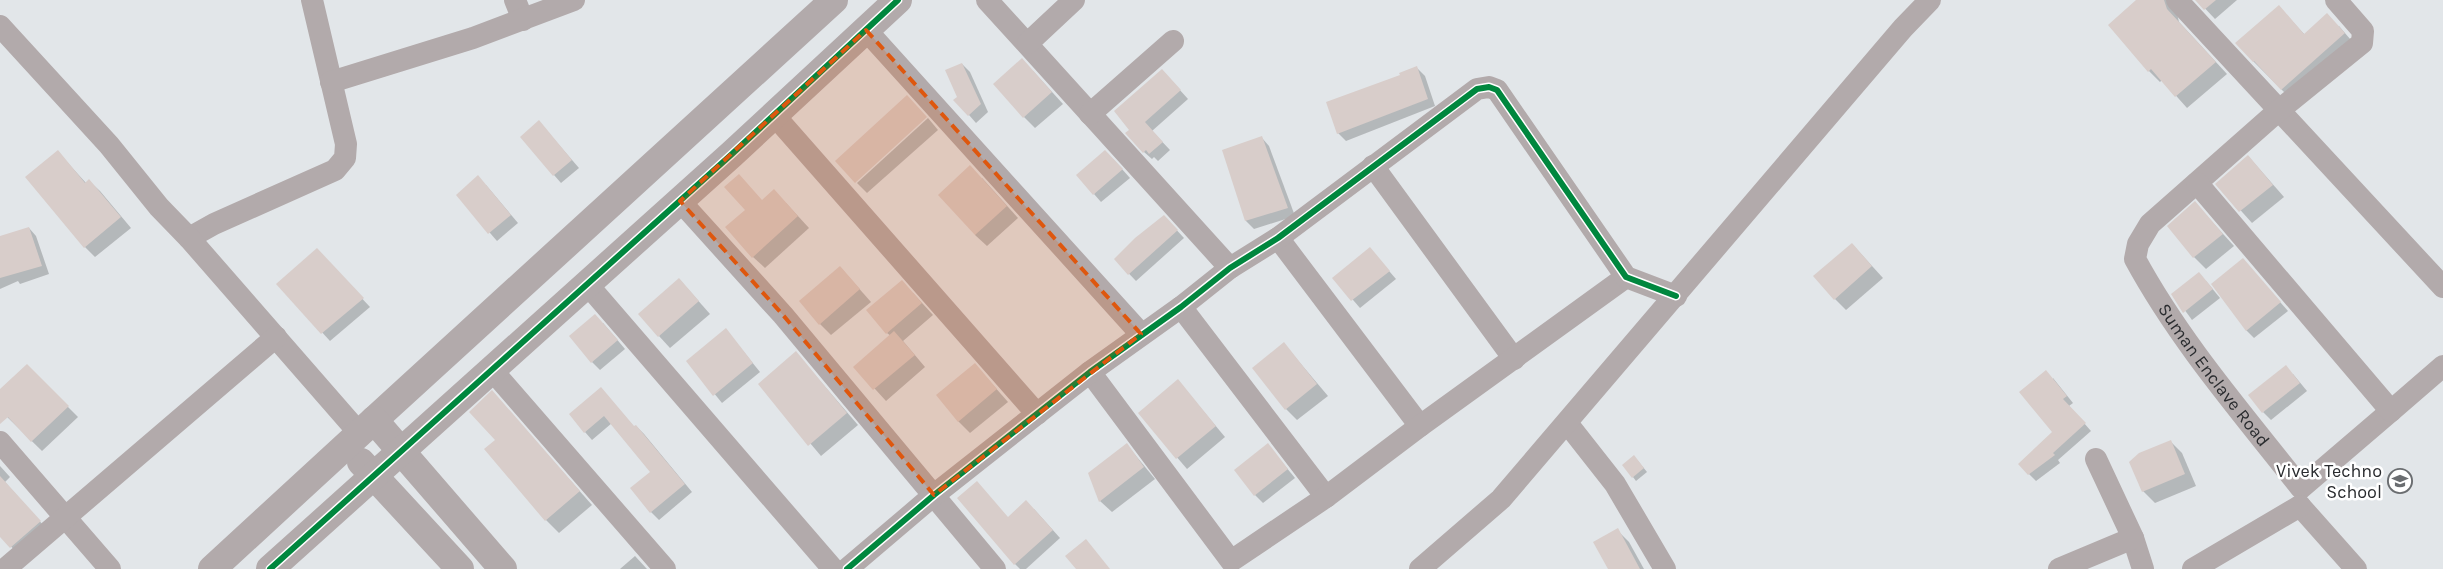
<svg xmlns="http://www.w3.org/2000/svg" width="2443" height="569" font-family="Karla,sans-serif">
	<rect width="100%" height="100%" fill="#e2e6e9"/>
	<g fill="#0003">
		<polygon points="2137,0 2167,0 2176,9 2179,22 2227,74 2187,108 2162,80 2160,82 2149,71"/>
		<polygon points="2197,0 2237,0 2215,19"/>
		<polygon points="2279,7 2305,35 2339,26 2356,46 2293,101 2253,61"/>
		<polygon points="962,64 970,72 988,112 976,123 969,115 958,97"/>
		<polygon points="1417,68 1425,76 1435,106 1346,141 1338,133 1402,76"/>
		<polygon points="1033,71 1063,104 1035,128 1024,117"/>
		<polygon points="1169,78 1188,99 1152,131 1170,150 1158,161 1154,157 1152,159 1144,152 1131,130"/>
		<polygon points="928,118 938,130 867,193 857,183"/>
		<polygon points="539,122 579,168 561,183 554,175"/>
		<polygon points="1262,138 1269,146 1295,216 1254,229 1246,221 1224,150"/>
		<polygon points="58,152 86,183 89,181 100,191 131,228 95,257 85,247"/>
		<polygon points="2248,156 2284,197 2252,223 2217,184"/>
		<polygon points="1113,159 1130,178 1101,202 1094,194"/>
		<polygon points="982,178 1018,218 987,246 975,235"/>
		<polygon points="486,185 518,223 497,241 457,195"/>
		<polygon points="763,201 786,203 809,228 765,268 753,257"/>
		<polygon points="2195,203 2234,246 2206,269 2194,257"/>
		<polygon points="1171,224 1184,238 1136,281 1115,259"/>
		<polygon points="29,228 36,236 49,274 20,284 18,281 0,289 0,238"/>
		<polygon points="1852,244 1883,278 1846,310 1835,299"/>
		<polygon points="1370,249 1396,279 1360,308 1334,278"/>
		<polygon points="324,258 370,307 330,341 278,284"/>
		<polygon points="2243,260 2288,311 2254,338 2246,330"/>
		<polygon points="840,267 871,302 831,335 820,324"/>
		<polygon points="679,279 710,314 670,348 659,336"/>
		<polygon points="2206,281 2220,298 2192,320 2173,294"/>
		<polygon points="913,293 933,315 903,341 925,367 886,401 855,367 891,336 887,333"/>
		<polygon points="603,323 625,349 600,370 592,362"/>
		<polygon points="726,330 760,372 722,403 688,361"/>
		<polygon points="1284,344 1328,396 1297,420 1286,409"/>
		<polygon points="796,353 858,425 821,456 760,384"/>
		<polygon points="27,366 78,417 42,451 0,410 0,391"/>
		<polygon points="2293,374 2307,391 2271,420 2263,412"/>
		<polygon points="986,377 1008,402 970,433 958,421"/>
		<polygon points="2053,378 2073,403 2069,406 2091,431 2058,460 2060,463 2036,481 2019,464 2053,432"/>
		<polygon points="1178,381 1225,437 1187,469 1139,413"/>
		<polygon points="601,389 635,428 636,426 644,434 692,492 659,520 651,512 652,472 612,423 592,440 585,432"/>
		<polygon points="492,392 592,505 559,533 546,520 496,440"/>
		<polygon points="2170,441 2182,453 2196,486 2155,503 2143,491"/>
		<polygon points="1127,445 1155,479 1112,512 1100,501"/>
		<polygon points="1268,445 1295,478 1263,503 1255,495"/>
		<polygon points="1638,461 1647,472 1636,481 1633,477"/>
		<polygon points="0,466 10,477 5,482 51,534 22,558 0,535"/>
		<polygon points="1034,509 1060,538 1026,569 1020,569 1015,564 1008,518"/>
		<polygon points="1617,530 1629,542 1644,569 1609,569"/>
		<polygon points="635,556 647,569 620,569"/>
	</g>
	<g fill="#d8cdca">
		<polygon points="2136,0 2164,0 2167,9 2216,62 2175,97 2151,69 2148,72 2108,25"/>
		<polygon points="2195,0 2216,0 2204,10"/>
		<polygon points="2279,5 2304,34 2327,13 2345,33 2281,90 2254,61 2253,62 2235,43"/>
		<polygon points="1022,58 1052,92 1023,118 993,84"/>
		<polygon points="962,63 981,104 968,116 953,100 957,97 945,70"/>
		<polygon points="1417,66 1428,99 1337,134 1326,102 1400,75 1399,73"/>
		<polygon points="1162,69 1181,90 1145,122 1163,142 1149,154 1146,150 1143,153 1125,133 1129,130 1114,111"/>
		<polygon points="907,95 927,117 855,183 835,161"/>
		<polygon points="539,120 572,160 553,176 520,137"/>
		<polygon points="1262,136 1288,208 1245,221 1222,150"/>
		<polygon points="58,150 85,183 89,179 121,217 84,248 25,177"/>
		<polygon points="1105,150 1123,169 1093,195 1076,175"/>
		<polygon points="2248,155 2273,185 2239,212 2215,184"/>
		<polygon points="970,165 1007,206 975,235 938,195"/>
		<polygon points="739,174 762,200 774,189 798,216 752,258 725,227 745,210 724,187"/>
		<polygon points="478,175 511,215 488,234 456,195"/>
		<polygon points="2195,201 2223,234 2193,258 2167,226"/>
		<polygon points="1164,215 1178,230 1128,275 1114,259 1135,238"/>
		<polygon points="29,227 42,266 0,278 0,236"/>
		<polygon points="1852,243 1872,266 1834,300 1813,276"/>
		<polygon points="1370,247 1390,271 1351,301 1332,278"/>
		<polygon points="317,248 364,298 321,334 276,284"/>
		<polygon points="2243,258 2281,302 2246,331 2211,284"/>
		<polygon points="840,266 860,289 819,325 799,301"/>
		<polygon points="2199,272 2213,289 2183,313 2171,294"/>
		<polygon points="679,278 699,301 658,337 638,314"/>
		<polygon points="902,280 922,303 886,334 866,310"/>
		<polygon points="595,314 618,340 591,363 569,336"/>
		<polygon points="726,328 753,363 713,396 686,361"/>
		<polygon points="894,331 915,355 873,390 853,367"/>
		<polygon points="1284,342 1317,384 1285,410 1252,368"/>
		<polygon points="796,351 847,413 808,446 758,384"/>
		<polygon points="975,363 997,389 958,422 936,395"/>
		<polygon points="27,364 69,406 31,442 8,417 0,424 0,389"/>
		<polygon points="2286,365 2300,383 2262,413 2248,395"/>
		<polygon points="2046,370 2067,396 2063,399 2086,423 2053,453 2055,455 2028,475 2018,464 2052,432 2019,392"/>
		<polygon points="1178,379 1216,426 1176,459 1138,413"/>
		<polygon points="601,387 634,426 636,425 685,484 650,513 630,488 650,472 604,416 584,433 569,414"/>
		<polygon points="492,390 580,491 545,521 484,449 495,440 469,412"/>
		<polygon points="2171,440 2185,474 2142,492 2129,462 2139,453"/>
		<polygon points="1127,443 1144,467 1099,502 1088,473"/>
		<polygon points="1268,443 1288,469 1254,496 1234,470"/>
		<polygon points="1634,455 1644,468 1632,478 1622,465"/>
		<polygon points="0,476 41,521 10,548 0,537"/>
		<polygon points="977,481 1008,517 1026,500 1053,530 1014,565 957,498"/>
		<polygon points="1618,528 1640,569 1608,569 1593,542"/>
		<polygon points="1086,539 1110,569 1076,569 1065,556"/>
	</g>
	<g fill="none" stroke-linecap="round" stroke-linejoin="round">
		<g stroke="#b2aaab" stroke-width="22">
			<polyline points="515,0 523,20"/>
			<polyline points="987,0 1230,268"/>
			<polyline points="2177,0 2443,287"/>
			<path id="s1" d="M2336 0 2363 31 2362 43 2278 111 2150 224 2138 244 2135 259C2180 342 2243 414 2301 488L2391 411"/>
			<polyline points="0,26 109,145 159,207 189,238 214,224 335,170 345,158 346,144 312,0"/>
			<polyline points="866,30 1141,334"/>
			<polyline points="1028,43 1074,0"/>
			<polyline points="331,82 473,38 574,0"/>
			<polyline points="1090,114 1173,41"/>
			<polyline points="774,115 1037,414"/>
			<polyline points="1373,166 1514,359"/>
			<polyline points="2197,183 2391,411 2443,366"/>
			<polyline points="680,201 783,315 995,569"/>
			<polyline points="189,238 360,434"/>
			<polyline points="1278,238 1420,426"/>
			<polyline points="587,284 833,569"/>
			<polyline points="1181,307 1326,497"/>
			<polyline points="492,370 665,569"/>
			<polyline points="1090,372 1231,561 1326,497 1420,426 1626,277"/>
			<polyline points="1567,423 1615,484 1665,569"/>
			<polyline points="0,442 110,569"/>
			<polyline points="2300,506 2356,569"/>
			<polyline points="2133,538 2143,569"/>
			<polyline points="5,569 276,337"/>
			<polyline points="847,569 934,495 1090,372 1181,307 1230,268 1278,238 1477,89 1489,87 1497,90 1626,277 1676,296"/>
			<polyline points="1420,569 1501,499 1903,28 1930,0"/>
			<polyline points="2059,569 2133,538 2096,459"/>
			<polyline points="2193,569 2300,506"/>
		</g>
		<g stroke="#b2aaab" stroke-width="28">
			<polyline points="374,420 834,0"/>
			<polyline points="361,462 460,569"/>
			<polyline points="212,569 374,420 503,569"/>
			<polyline points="270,569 732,154 898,0"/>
		</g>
		<defs>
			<g id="cycleway">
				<polyline points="270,569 732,154 898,0"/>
				<polyline points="847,569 934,495 1090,372 1181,307 1230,268 1278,238 1477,89 1489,87 1497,90 1626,277 1676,296"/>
			</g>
		</defs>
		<use href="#cycleway" stroke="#fff" stroke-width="9"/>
		<use href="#cycleway" stroke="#00873e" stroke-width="6"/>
	</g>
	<path fill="#de570e" fill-opacity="0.2" stroke="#de570e" stroke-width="4" stroke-dasharray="10 6" stroke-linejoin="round" d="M866 30 1141 334 934 495 783 315 680 201Z"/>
	<defs>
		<symbol id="school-ring" viewBox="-11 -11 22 22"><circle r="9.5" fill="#fff" stroke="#6a6d70" stroke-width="1.5"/><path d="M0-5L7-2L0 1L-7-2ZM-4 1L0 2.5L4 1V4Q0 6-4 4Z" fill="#6a6d70"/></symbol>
	</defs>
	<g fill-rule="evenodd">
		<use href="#school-ring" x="2386" y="467" width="28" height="28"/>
	</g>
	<g text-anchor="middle" stroke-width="5" stroke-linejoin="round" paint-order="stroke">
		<g font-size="18" fill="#2a2c2f" stroke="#fff">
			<text dy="6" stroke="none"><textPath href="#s1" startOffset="511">Suman Enclave Road</textPath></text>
		</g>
		<g font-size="18" fill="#2a2c2f" stroke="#fff" text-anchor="end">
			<text x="2382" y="477">Vivek Techno<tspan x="2382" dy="21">School</tspan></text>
		</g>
	</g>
</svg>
